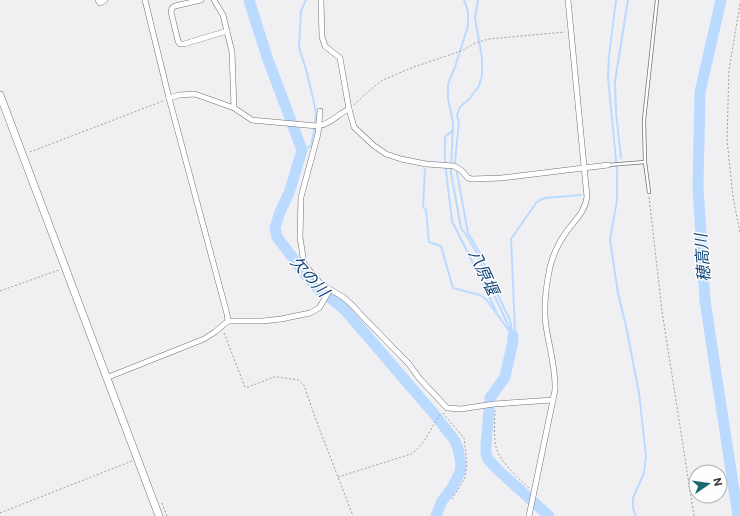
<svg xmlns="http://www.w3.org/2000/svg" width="740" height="516" font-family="Commissioner,'Noto Sans JP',sans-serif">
	<rect width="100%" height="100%" fill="#f0f0f3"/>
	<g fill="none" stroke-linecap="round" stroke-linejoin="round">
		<g stroke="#bbdaff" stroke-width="2">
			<polyline points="464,0 468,11 468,26 455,67 448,84 448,99 453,122 451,173 461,228 465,233 478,255 488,282 511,331"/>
			<polyline points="478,0 475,18 482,58 482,76 479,86 470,98 460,107 457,115 459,122 455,162 468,233 481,255 489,277 510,320 513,336"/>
			<polyline points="616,0 609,56 608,77 617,171 617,200 610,240 618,293 626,326 639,393 646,456 644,473 633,498 633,508 636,516"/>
			<polyline points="453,130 445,137 445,162 452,221 477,271 496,311"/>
			<polyline points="302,150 311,146 314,131 316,115 315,107 307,73 299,47 301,11 306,0"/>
			<polyline points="621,158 616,113 615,81 628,0"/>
			<polyline points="425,169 423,207 426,210 429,242 441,246 453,288 480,295 486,299 510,332"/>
			<polyline points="514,335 515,331 511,239 536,203 540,200 545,198 581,195"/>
		</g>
		<g stroke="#bbdaff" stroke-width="11">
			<polyline points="249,0 267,57 302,150 289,193 280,212 275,228 277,237 305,274 321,292 333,300 345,310 435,415 455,441 458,449 461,464 460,472 452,488 442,501 436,516"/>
			<polyline points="721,0 700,92 698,187 705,301 714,360 738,516"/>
			<polyline points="513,336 513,341 505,377 490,398 486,445 486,454 488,459 498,470 549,516"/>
		</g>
		<defs>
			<g id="lane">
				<polyline points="608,165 645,162"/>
				<polyline points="649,192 645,162 644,120 657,0"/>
			</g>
			<g id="street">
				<polyline points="98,0 100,3 105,0"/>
				<polyline points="145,0 169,98 227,314 228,321"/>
				<polyline points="201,0 175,6 172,8 171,12 178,41 180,44 184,44 227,31"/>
				<polyline points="214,0 223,15 232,52 234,108"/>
				<polyline points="321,0 322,37 325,46 340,58 349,109 354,127 373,145 386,154 401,159 426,164 454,166 461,170 468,178 472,179 501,178 608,165"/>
				<path d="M169 98 179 95 195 94 234 108 252 120 317 126C330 125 338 114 349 109"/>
				<polyline points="320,111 318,134 301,197 300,237 304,264 321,284 343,297 351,304 366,320 409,364 419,378 447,408 461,409 494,404 553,400"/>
				<polyline points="106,378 204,339 215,332 228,321 263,321 281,319 310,313 319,308 330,290"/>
				<path d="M529 516 555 390C556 368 549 347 546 326 543 306 546 286 550 267 553 255 559 242 567 231 575 220 585 212 587 197L568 0"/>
			</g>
			<polyline id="secondary" points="0,95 159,516"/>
		</defs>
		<use href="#lane" stroke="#727174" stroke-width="4"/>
		<use href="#street" stroke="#727174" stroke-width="6"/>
		<use href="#secondary" stroke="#727174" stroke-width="8"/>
		<g stroke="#a0a0a2" stroke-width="1" stroke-dasharray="2 2" stroke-linecap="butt">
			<polyline points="740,4 729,70 727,140 733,197 740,233"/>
			<polyline points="354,105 362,97 381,81 411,68 464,50 475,43 489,39 565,32"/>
			<polyline points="30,152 163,101"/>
			<polyline points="649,197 662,311 694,516"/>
			<polyline points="0,291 59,270"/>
			<polyline points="224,333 245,387 248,387 274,377 278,377 298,380 304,385 316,420 353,516"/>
			<path d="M495 410C495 421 493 440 497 450 500 461 520 480 529 488"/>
			<polyline points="443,413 464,438 467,463 465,478 452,499"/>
			<path d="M338 477 411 454C426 445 431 425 442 413"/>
			<polyline points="162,503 167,516"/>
			<polyline points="0,513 132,461"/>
		</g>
		<use href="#lane" stroke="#fff" stroke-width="2.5"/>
		<use href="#street" stroke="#fff" stroke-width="5"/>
		<use href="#secondary" stroke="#fff" stroke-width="7"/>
	</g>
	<g text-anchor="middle" stroke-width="3" stroke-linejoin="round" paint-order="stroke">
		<g font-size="16" font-style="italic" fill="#0e447a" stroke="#fefeff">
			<text transform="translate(702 258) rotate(-94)" y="6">穂高川</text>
			<text transform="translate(484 272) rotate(65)" y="6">八原堰</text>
			<text transform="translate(310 276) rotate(48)" y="6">欠の川</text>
		</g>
	</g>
	<g transform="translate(708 484) rotate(77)"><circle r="19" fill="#fefeff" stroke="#b0b0b1"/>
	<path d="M0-3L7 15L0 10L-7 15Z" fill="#1b696d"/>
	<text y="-6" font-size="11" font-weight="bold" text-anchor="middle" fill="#3c3c3d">N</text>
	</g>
</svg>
